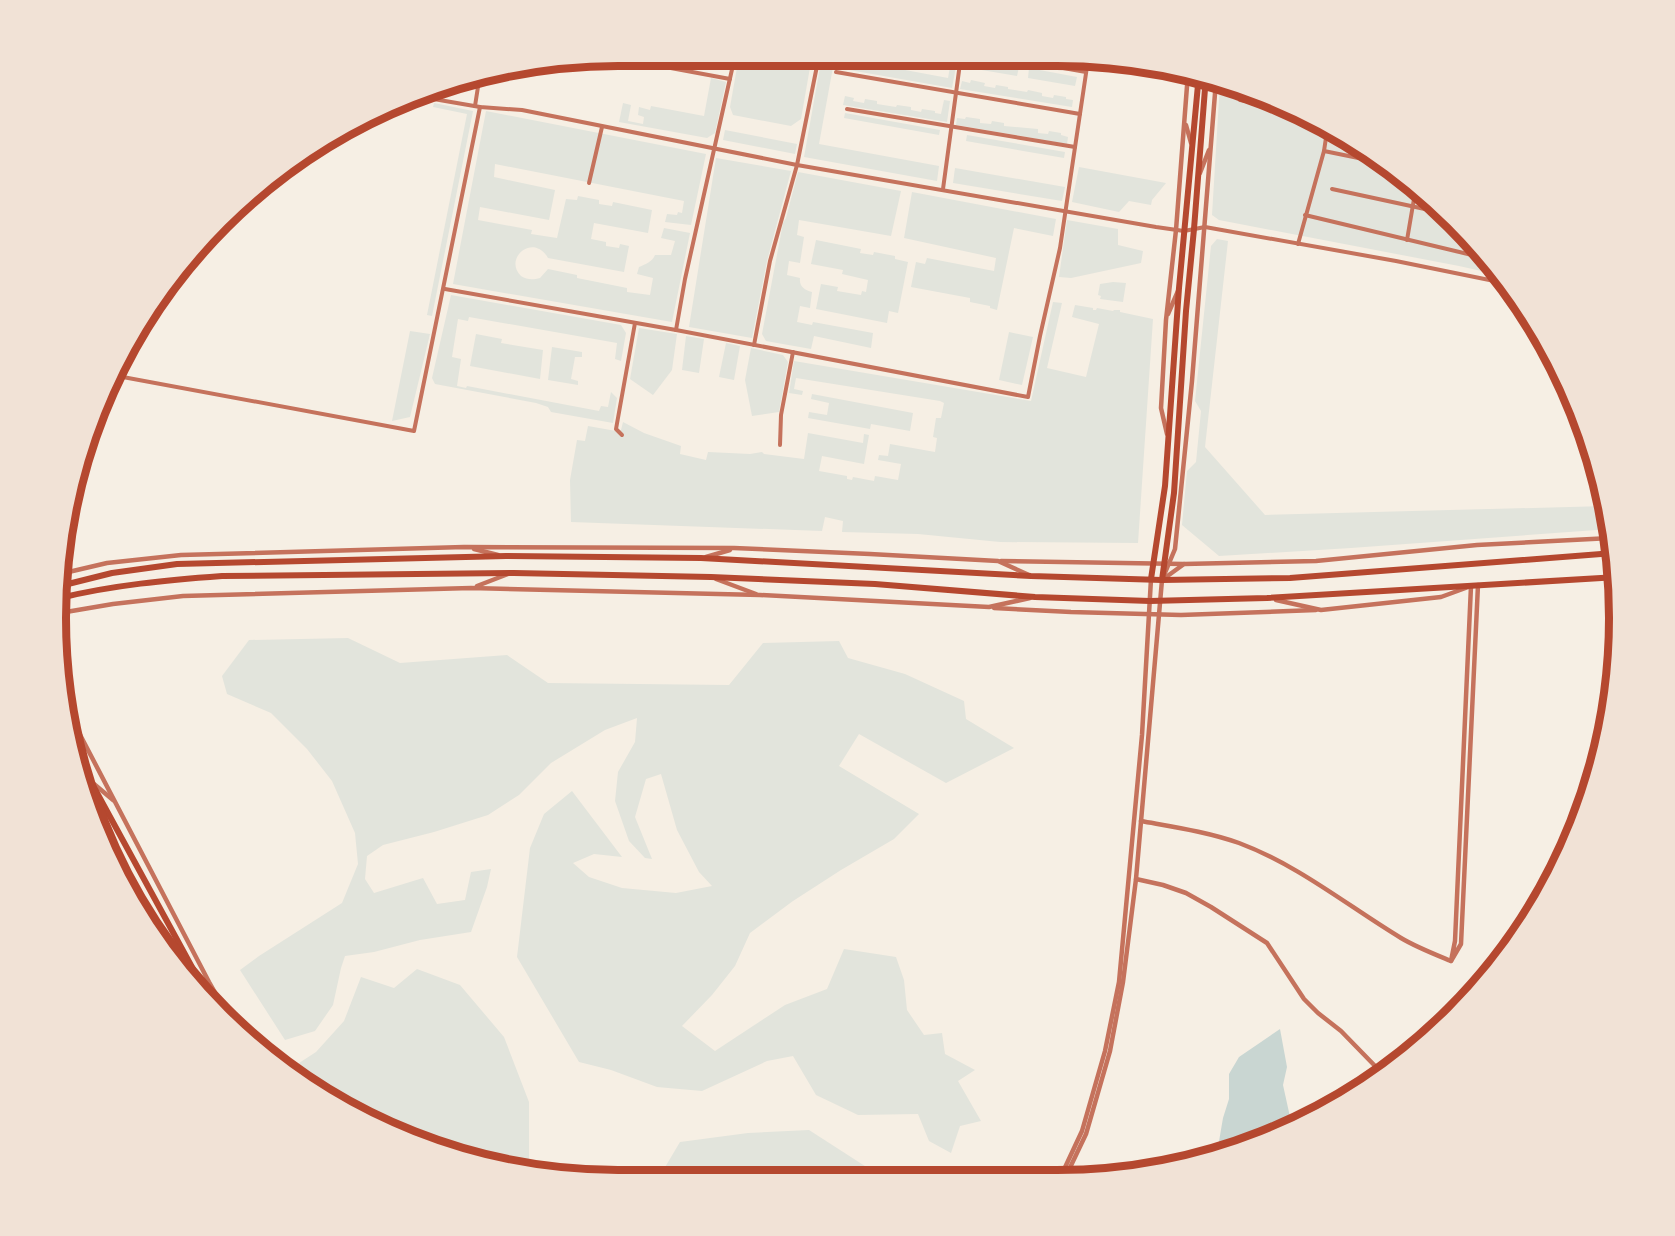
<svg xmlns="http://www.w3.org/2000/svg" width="1675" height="1236" font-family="Figtree,sans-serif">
	<rect width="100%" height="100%" fill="#f6efe4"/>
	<g fill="#e2e4dc">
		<polygon points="657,56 705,56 730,60 729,67"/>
		<polygon points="739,56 812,56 801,119 791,126 733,115 730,107"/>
		<polygon points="822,56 835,56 819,144 939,166 937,181 804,157"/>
		<polygon points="952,56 958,56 952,88 838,68 840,61 872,67 873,64 948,78"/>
		<polygon points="966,57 1019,67 1017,76 964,67"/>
		<polygon points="1029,68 1077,77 1075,86 1028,78"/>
		<polygon points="711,78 726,82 715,133 707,138 619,122 623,103 631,105 628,121 643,124 644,117 638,115 639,107 650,110 651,106 704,116"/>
		<polygon points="971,80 985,83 984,86 995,88 996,85 1008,87 1008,89 1027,92 1028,90 1042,93 1042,96 1053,98 1054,95 1066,97 1066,99 1073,100 1072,107 960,89 962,81 970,83"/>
		<polygon points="1220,83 1369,150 1504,276 1459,266 1219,220 1212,215"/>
		<polygon points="845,96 854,98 853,101 864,103 865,99 877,101 877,104 896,107 897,105 911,107 911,110 921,112 922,109 935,111 935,113 941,114 944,100 950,101 947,122 843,105"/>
		<polygon points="434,103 473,111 432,316 427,315 467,114 433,107"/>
		<path d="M486 111 706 154 691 225 665 222 667 214 677 215 678 212 682 213 684 201 495 164 494 177 555 190 549 220 480 207 478 220 532 230 531 234 557 238 566 199 577 200 578 196 599 200V204L612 206 613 202 652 210 648 233 594 223 591 239 606 242V246L619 248 620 244 629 246 624 272 548 258C533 232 503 259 521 276 527 280 533 280 540 278L548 269 577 275V278L627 288V292L650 295 653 278 637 274 639 267C646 264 652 262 655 255H671L675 241 661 238 664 228 690 233 672 322 453 284Z"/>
		<polygon points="845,113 940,130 939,135 844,118"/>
		<polygon points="966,117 980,119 980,123 991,124 992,121 1004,123 1004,126 1038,129 1038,133 1048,134 1049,131 1061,133 1061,135 1068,137 1067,144 956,125 957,118 965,119"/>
		<polygon points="725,130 797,144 795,154 723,140"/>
		<polygon points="967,135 1065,152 1064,158 966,141"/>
		<polygon points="716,158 791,171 767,261 752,338 689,327"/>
		<polygon points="1079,167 1166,183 1152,200 1151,205 1129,201 1119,212 1072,202"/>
		<polygon points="955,168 1065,187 1062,201 953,183"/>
		<path d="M798 172 901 191 891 236 799 220 797 235 804 237 800 263 789 261 787 275 800 278C799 286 804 290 812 292L810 308 800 306 797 322 812 325 813 322 873 333 871 348 814 336 811 349 766 341 762 334 783 223 786 218Z"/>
		<polygon points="912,192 1056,219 1053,236 1014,228 997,310 990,308 990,306 970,302 970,298 911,287 916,262 925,264 927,258 994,271 996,258 904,238"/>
		<polygon points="1067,220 1118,229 1118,245 1143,251 1141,263 1071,278 1059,277"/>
		<polygon points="1217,239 1228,241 1205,447 1265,515 1606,506 1610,529 1351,548 1219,556 1182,525 1187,471 1196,462 1201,411 1195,401 1211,246"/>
		<polygon points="816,240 861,249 860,253 873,255 874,252 895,256 895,259 908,262 898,313 889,311 887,323 816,309 821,284 838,287 837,291 861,295 862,291 866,292 868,280 842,274 843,270 811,264"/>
		<polygon points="1113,282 1126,283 1123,302 1100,299 1101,296 1098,295 1100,284"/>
		<polygon points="451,295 621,325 626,333 621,361 615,359 617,343 469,317 468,321 458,319 452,357 461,359 457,386 466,388 467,386 599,411 601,406 608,407 611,392 617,398 613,423 551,412 548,407 536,403 435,384 432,378"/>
		<polygon points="1053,302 1062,303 1047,368 1086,377 1099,324 1072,317 1075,305 1093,308 1093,310 1096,310 1097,308 1113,311 1114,310 1120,310 1120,312 1153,319 1138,543 1000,542 918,534 842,532 843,521 825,517 822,531 571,522 570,480 577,440 585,441 588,426 616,431 621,430 623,422 644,433 681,446 680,454 706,460 708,452 750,454 762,452 764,454 804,459 808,433 863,443 864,434 869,435 864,464 822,456 819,471 847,476 847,479 852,480 853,477 874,481 875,476 898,480 901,464 878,460 879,455 888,456 890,444 935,452 937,438 933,437 936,418 941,418 944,403 940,401 796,378 794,389 803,391 802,395 789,393 794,361 1031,401"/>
		<polygon points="639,328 677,334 672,370 653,395 630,379"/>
		<polygon points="410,331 430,334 410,417 392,421"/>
		<polygon points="1009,332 1033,337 1022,385 999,380"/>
		<polygon points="476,334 502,339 501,343 543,350 540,379 470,366"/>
		<polygon points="686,336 704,339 699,373 682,370"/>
		<polygon points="726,343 740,346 734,380 719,377"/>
		<polygon points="552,347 582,352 582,357 575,357 571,379 578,381 578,385 548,380"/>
		<polygon points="751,348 783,355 788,362 779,412 752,416 745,380"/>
		<polygon points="812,394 913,413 910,431 871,424 870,429 808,418 809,412 827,415 829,403 811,399"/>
		<polygon points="348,638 400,663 507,655 548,683 729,685 763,643 839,641 848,658 905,674 964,701 966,719 1014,748 946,783 859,734 839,766 919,814 894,839 841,870 793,901 750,933 735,966 712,995 682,1026 715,1051 785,1005 827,989 844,949 896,957 904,980 907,1010 924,1035 942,1033 945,1054 975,1070 958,1081 981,1121 960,1126 951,1153 929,1141 918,1114 858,1115 816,1095 793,1056 767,1061 702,1091 657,1087 611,1070 579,1062 517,957 530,848 544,814 572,791 622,857 594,854 573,863 589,877 622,888 676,893 712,886 699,872 677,830 661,774 646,779 635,817 652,859 645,858 629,841 615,801 618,772 635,742 637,718 605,730 551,763 519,795 488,815 434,832 383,845 367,856 365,879 374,893 423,878 437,904 465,900 471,872 491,869 487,887 471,932 420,940 374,952 345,956 341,968 333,1005 315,1031 285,1040 240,970 259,956 342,903 358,864 355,833 332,781 307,749 271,713 227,694 222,676 249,640"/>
		<polygon points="417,969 460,985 504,1037 529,1102 529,1171 472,1161 369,1122 313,1085 299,1063 316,1052 344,1021 361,977 394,988"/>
		<polygon points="809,1130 882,1177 658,1179 680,1142 748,1133"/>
	</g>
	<polygon fill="#c9d6d2" points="1280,1029 1287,1067 1283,1085 1292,1126 1273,1138 1217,1153 1223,1118 1229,1099 1229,1074 1239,1057"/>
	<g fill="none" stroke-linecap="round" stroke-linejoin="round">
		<g stroke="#c5725c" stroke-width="4">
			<polyline points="720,56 734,58"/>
			<polyline points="994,56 1086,72"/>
			<polyline points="633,61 730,79"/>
			<polyline points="836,72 1080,114"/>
			<polyline points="422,97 480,107 522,110 797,165 1156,227 1184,231 1205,227 1396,261 1509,284"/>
			<polyline points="1240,100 1268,105"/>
			<polyline points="475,106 480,74"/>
			<polyline points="847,109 1075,147"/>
			<polyline points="1324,151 1383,163"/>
			<polyline points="589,183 602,127"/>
			<polyline points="943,189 961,56"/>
			<polyline points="1332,189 1434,211"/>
			<polyline points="1305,215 1476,256 1477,251"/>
			<polyline points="1407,240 1415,193"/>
			<polyline points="1298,244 1324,151 1327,131"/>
			<polyline points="445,289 676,330 1028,397 1040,336 1060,248 1088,60"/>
			<polyline points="676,330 685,279 735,56"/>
			<polyline points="754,345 770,261 797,165 819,56"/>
			<polyline points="112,375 414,431 480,107"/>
			<polyline points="622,435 616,429 635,323"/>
			<polyline points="780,445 781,415 793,352"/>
		</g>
		<g stroke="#c5725c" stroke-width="4.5">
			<polyline points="1186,125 1191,143"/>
			<polyline points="1200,173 1209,150"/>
			<polyline points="1168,314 1178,291"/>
			<polyline points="1167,434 1161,408 1166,320 1176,230 1188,73"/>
			<polyline points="474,549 498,555"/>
			<polyline points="706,557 730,550"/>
			<polyline points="1001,561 1184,564"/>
			<polyline points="60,574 107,563 181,555 464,547 734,548 870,554 998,561 1029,575"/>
			<polyline points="716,579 756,594"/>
			<polyline points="1162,580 1184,564 1316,561 1477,545 1611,538"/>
			<polyline points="477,586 508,574"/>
			<polyline points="1276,600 1321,610 1441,597 1471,586 1455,941 1451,961 1461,944 1478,585"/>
			<polyline points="994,608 1071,612 1181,615 1316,610"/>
			<polyline points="60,613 113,604 183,596 471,588 760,595 989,607 1030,598"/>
			<polyline points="64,704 209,982 236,1029"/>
			<polyline points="94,784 113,800"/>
			<path d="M1141 821C1174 827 1208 832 1239 843 1298 865 1348 906 1401 938 1416 947 1434 954 1451 961"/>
			<polyline points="1136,879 1163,885 1186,893 1211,907 1267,943 1304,999 1318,1013 1341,1031 1377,1068 1387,1071"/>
			<polyline points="1061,1176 1082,1131 1105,1051 1119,982 1142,735 1151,579"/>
			<polyline points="1066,1176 1086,1134 1110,1051 1123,982 1136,879 1162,580 1175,549 1192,381 1216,81"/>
		</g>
		<g stroke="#b5482f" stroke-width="6">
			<polyline points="1151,579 1165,486 1179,288 1199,74"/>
			<polyline points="1162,580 1174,493 1186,311 1194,229 1206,76"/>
			<polyline points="60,586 112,573 177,564 506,556 701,558 1031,576 1162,580 1290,578 1614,553"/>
			<path d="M60 598C113 585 168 580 222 576L514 573 711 577 875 584 1035 597 1150 601 1267 598 1618 577"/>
			<polyline points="78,758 211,1002"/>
			<polyline points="95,820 174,963"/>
		</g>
	</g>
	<path d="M0 0H1675V1236H0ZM618 66H1057A552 552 0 0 1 1609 618V618A552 552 0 0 1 1057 1170H618A552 552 0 0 1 66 618V618A552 552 0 0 1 618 66Z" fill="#f1e2d6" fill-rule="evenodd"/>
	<path fill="none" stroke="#b5482f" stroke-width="8" d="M618 66H1057A552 552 0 0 1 1609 618V618A552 552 0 0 1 1057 1170H618A552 552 0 0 1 66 618V618A552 552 0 0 1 618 66Z"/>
</svg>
